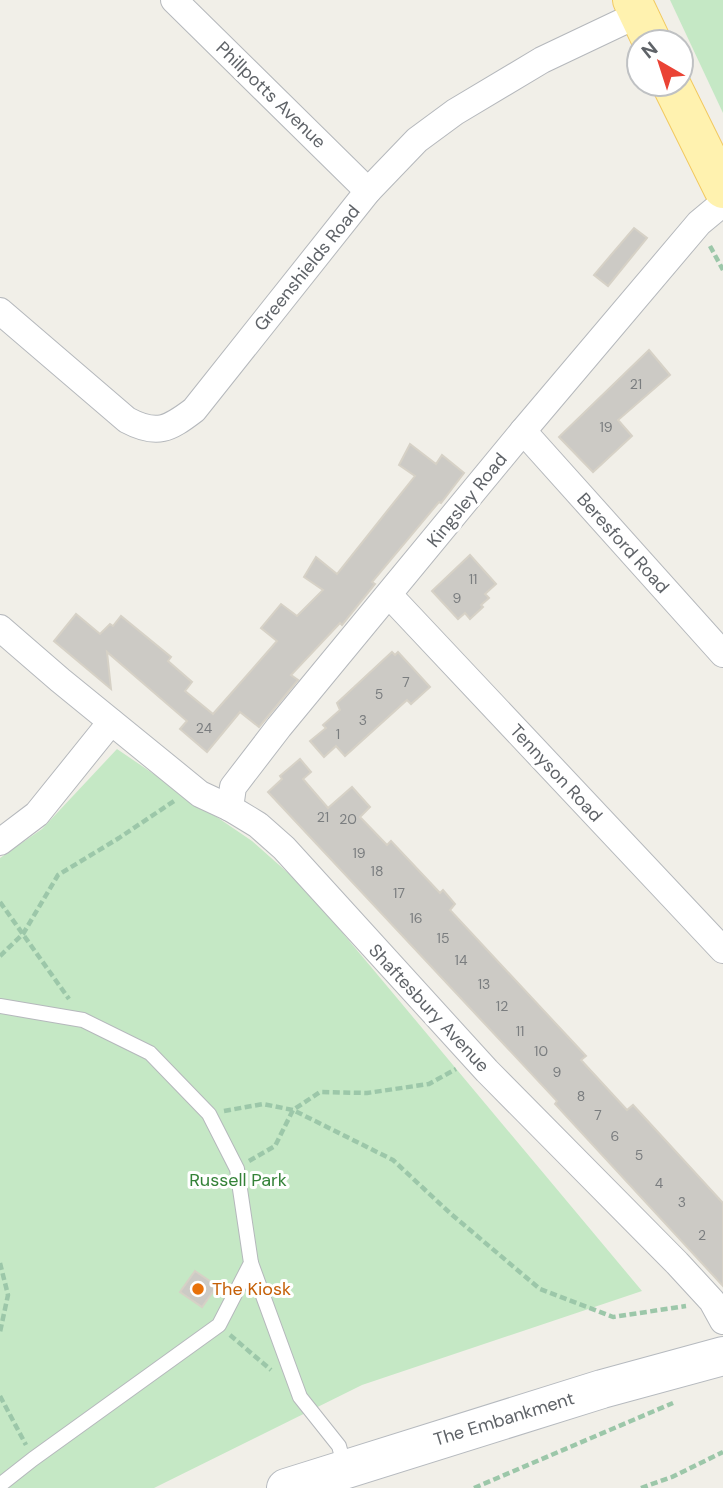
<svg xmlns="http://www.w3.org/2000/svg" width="723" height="1488" font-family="'DM Sans',sans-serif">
	<rect width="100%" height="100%" fill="#f1efe8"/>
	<g fill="#c5e8c5">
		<polygon points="670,0 723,0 723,113"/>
		<polygon points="117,749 252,841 305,888 642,1291 362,1385 154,1488 0,1488 0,858 42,829"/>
	</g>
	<g fill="#cccac5" stroke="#d6d1c6" stroke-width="2">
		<polygon points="634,228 647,238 608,286 594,275"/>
		<polygon points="649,350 670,375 618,420 632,436 593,472 559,437"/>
		<polygon points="410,444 436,464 442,455 464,473 441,503 439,502 372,582 375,584 342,625 340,623 291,675 298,680 259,727 240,712 207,752 180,729 187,721 107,652 111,689 54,641 76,614 100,634 110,624 113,626 121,616 171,657 168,661 192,682 185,691 213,714 277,641 261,628 281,604 297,616 323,590 304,577 316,557 337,574 415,476 399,465"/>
		<polygon points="470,555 496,584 485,594 489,598 481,605 483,607 470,619 465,613 458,619 432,591"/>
		<polygon points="392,652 395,655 398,652 430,687 411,704 407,700 345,756 336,746 324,757 310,741 326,728 323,725 340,710 337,703"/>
		<polygon points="300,759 311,772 303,779 328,808 352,787 370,807 360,817 387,845 391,841 440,893 443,890 455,904 450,910 586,1056 581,1060 627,1110 633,1105 723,1203 723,1286 555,1104 557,1101 268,792 282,779 280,776"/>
		<polygon points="195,1271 217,1286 202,1307 180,1292"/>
	</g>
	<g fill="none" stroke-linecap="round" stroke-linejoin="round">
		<defs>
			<g id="lane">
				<polyline points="0,1006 83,1020 150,1053 209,1114 237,1169 251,1263 219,1325 33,1459 0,1485"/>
				<polyline points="251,1263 300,1397 339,1446 345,1468"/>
			</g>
			<g id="street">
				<polyline points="174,0 368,191"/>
				<path d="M0 311 127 420C157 436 169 429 194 410L368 191 417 140 455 112 542 60 639 14"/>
				<polyline points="523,431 723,654"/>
				<polyline points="390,596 723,950"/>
				<polyline points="0,628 60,680 200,794 230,808 258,825 284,848 487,1071 677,1263 712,1301 723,1321"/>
				<polyline points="230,808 233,787 279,727 523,431 699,223 723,203"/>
				<polyline points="0,842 37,814 111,722"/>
			</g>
			<polyline id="secondary" points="286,1488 602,1389 723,1356"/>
			<g id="primary">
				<polyline points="632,0 652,42"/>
				<polyline points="671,84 723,189"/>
			</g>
		</defs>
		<use href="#lane" stroke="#b5b8bc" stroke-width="16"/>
		<use href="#street" stroke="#b5b8bc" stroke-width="28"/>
		<use href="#secondary" stroke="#b6babf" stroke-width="40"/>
		<use href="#primary" stroke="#f2c960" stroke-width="40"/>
		<g stroke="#9cc7a9" stroke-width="4.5" stroke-dasharray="7 3.5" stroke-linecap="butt">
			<polyline points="682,42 690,60"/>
			<polyline points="710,246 723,270"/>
			<polyline points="0,902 69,999"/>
			<polyline points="0,956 23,934 58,875 119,838 174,801"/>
			<polyline points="224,1111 263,1104 293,1110 393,1160 451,1214 540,1289 613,1317 686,1306"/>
			<polyline points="249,1161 275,1146 293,1110 320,1092 367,1093 429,1084 456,1069"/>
			<polyline points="0,1263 8,1295 0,1332"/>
			<polyline points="230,1335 271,1370"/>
			<polyline points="0,1396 26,1445"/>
			<polyline points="474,1488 673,1403"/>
			<polyline points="641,1488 672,1477 723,1452"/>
		</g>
		<use href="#lane" stroke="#fff" stroke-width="14"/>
		<use href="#street" stroke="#fff" stroke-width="26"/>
		<use href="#secondary" stroke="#fff" stroke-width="38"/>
		<use href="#primary" stroke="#fff2af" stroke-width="38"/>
	</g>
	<circle fill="#e8710a" stroke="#fff" stroke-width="2.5" cx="198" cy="1289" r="7"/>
	<g text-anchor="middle" stroke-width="6" stroke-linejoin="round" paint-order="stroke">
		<g font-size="14" fill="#7a7d7f">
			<text x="636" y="389">21</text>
			<text x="606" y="432">19</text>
			<text x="473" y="584">11</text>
			<text x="457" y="603">9</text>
			<text x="406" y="687">7</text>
			<text x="379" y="699">5</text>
			<text x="363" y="725">3</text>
			<text x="204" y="733">24</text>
			<text x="338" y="739">1</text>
			<text x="323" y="822">21</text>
			<text x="348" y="824">20</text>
			<text x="359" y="858">19</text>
			<text x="377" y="876">18</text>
			<text x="399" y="898">17</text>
			<text x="416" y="923">16</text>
			<text x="443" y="943">15</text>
			<text x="461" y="965">14</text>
			<text x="484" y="989">13</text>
			<text x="502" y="1011">12</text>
			<text x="520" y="1036">11</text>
			<text x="541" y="1056">10</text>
			<text x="557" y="1077">9</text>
			<text x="581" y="1101">8</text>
			<text x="598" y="1120">7</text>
			<text x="615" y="1141">6</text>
			<text x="639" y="1160">5</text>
			<text x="659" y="1188">4</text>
			<text x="682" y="1207">3</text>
			<text x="702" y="1240">2</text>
		</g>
		<g font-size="18" fill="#5f6368" stroke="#fff">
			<text transform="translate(271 95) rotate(44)" y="6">Phillpotts Avenue</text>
			<text transform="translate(307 268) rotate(-51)" y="6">Greenshields Road</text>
			<text transform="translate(467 500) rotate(-51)" y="6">Kingsley Road</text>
			<text transform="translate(623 543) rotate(48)" y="6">Beresford Road</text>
			<text transform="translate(556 773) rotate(47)" y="6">Tennyson Road</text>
			<text transform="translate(429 1008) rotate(47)" y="6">Shaftesbury Avenue</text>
			<text transform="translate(504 1419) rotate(-17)" y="6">The Embankment</text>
		</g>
		<g font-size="18" fill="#348238" stroke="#fff">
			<text x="238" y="1186">Russell Park</text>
		</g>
		<g font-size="18" fill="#c56008" stroke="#fff" text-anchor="start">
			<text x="212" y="1295">The Kiosk</text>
		</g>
	</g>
	<g transform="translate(660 63) rotate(321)"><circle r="33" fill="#ffffff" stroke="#bfc1c3" stroke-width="2"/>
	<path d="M0-5L12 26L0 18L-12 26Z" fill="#ea4335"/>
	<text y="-10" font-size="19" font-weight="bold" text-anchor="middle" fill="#5f6368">N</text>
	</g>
</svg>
